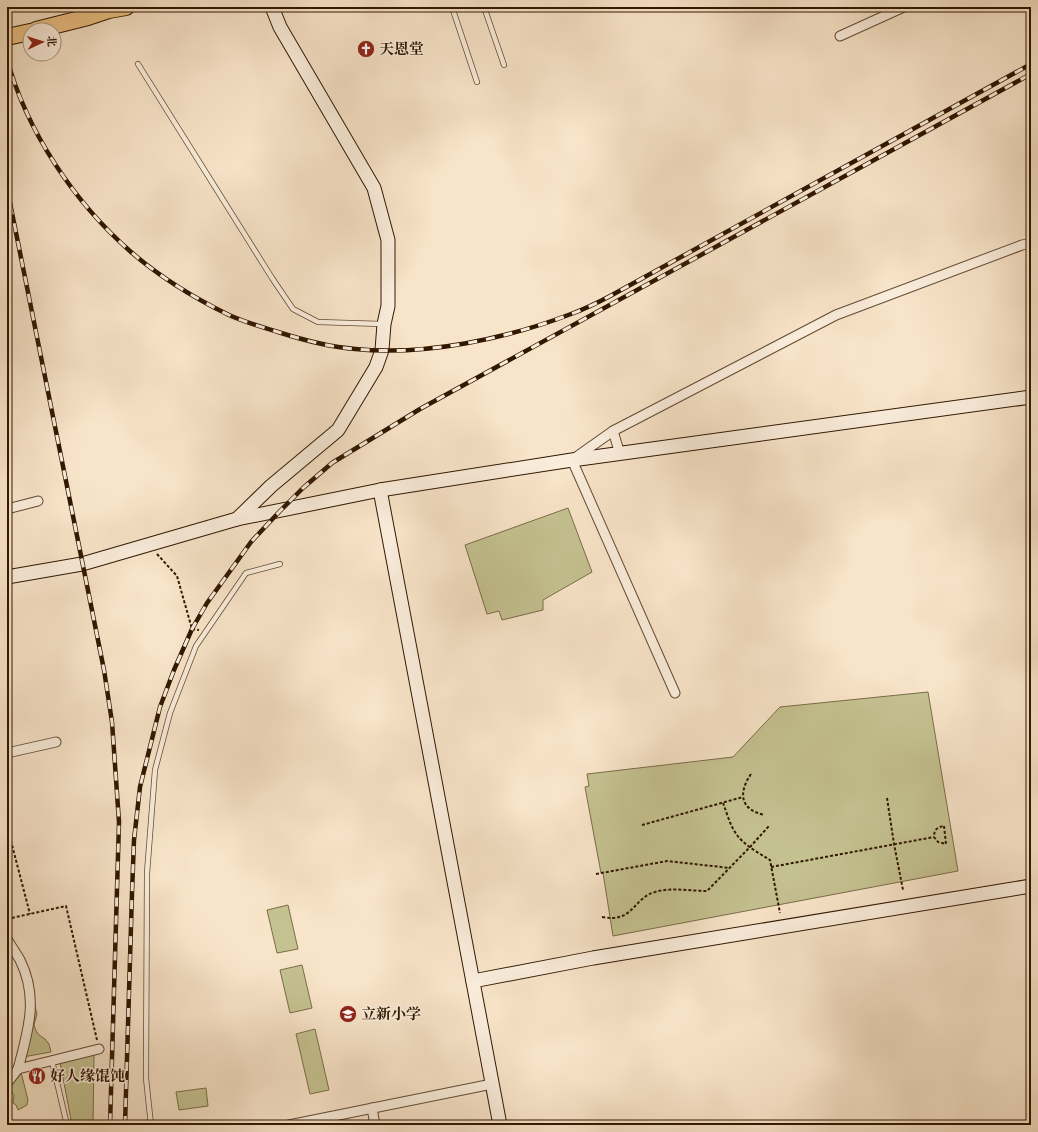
<svg xmlns="http://www.w3.org/2000/svg" width="1038" height="1132" font-family="'EB Garamond','Noto Serif SC',serif">
	<rect width="100%" height="100%" fill="#f8e4c9"/>
	<filter id="stains"><feTurbulence type="fractalNoise" baseFrequency=".005" numOctaves="4"/><feColorMatrix values="0 0 0 0 .2 0 0 0 0 .09 0 0 0 0 .02 0 0 0 .5 -.17"/></filter>
	<radialGradient id="worn" r=".72"><stop offset=".6" stop-color="#630" stop-opacity="0"/><stop offset="1" stop-color="#630" stop-opacity=".3"/></radialGradient>
	<g fill="#c5c291" stroke="#7b6c48">
		<polygon points="568,508 592,572 543,600 543,610 502,620 499,611 487,614 465,545"/>
		<polygon points="928,692 958,871 613,936 603,873 601,873 585,787 589,786 587,774 733,757 780,707"/>
		<polygon points="288,905 298,949 277,953 267,910"/>
		<polygon points="302,965 312,1008 290,1013 280,970"/>
		<polygon points="34,1003 37,1014 34,1025 36,1031 39,1035 45,1039 49,1044 51,1052 23,1057"/>
		<polygon points="315,1029 329,1090 310,1094 296,1034"/>
		<polygon points="94,1054 93,1125 72,1125 60,1062"/>
		<polygon points="21,1072 28,1100 27,1105 18,1110 16,1105 13,1103 14,1095 7,1086"/>
		<polygon points="206,1088 208,1106 179,1110 176,1092"/>
	</g>
	<g fill="none" stroke-linecap="round" stroke-linejoin="round">
		<defs>
			<g id="lane">
				<polyline points="452,7 477,82"/>
				<polyline points="484,7 504,65"/>
				<polyline points="138,64 272,278 293,309 318,322 382,324"/>
				<polyline points="52,1061 67,1125"/>
				<polyline points="151,1125 146,1078 147,873 155,770 170,713 196,646 246,573 280,564"/>
			</g>
			<g id="street">
				<polyline points="840,36 904,7"/>
				<polyline points="613,431 620,454"/>
				<polyline points="7,509 38,501"/>
				<polyline points="675,693 572,460 613,431 836,315 1022,245 1031,243"/>
				<polyline points="7,753 56,742"/>
				<path d="M7 939C11 946 16 953 20 960 39 998 28 1031 18 1069L99 1049"/>
				<polyline points="7,1083 18,1069"/>
				<polyline points="372,1108 375,1125"/>
				<polyline points="289,1125 492,1084"/>
			</g>
			<g id="secondary">
				<polyline points="380,490 500,1125"/>
				<polyline points="237,519 380,490 572,460 1031,397"/>
				<polyline points="7,577 82,564 237,519 271,486 338,430 376,367 382,350 384,324 388,306 388,240 374,188 280,27 272,7"/>
				<polyline points="473,981 593,958 1031,886"/>
			</g>
			<g id="highway">
				<polyline points="36,30 88,17 109,10 126,7"/>
				<polyline points="7,37 30,32"/>
			</g>
		</defs>
		<use href="#lane" stroke="#634a32" stroke-width="6"/>
		<use href="#street" stroke="#634a32" stroke-width="11"/>
		<use href="#secondary" stroke="#311700" stroke-width="15"/>
		<use href="#highway" stroke="#311700" stroke-width="18"/>
		<g stroke="#311700" stroke-width="2" stroke-dasharray="3 2" stroke-linecap="butt">
			<polyline points="157,554 177,576 192,629 199,630"/>
			<path d="M751 774C738 793 740 810 765 815"/>
			<polyline points="887,798 894,844 903,890"/>
			<path d="M723 803C727 813 730 826 737 835 745 846 759 853 770 860L780 913"/>
			<polyline points="642,825 743,797"/>
			<polyline points="7,826 30,914"/>
			<path d="M944 826 946 844 938 842 934 837C934 830 937 827 944 826Z"/>
			<polyline points="771,867 934,837"/>
			<polyline points="596,874 667,861 730,868"/>
			<path d="M602 917C634 923 633 898 655 892 671 887 691 891 707 891L750 847 769 826"/>
			<polyline points="7,919 66,906 97,1040"/>
		</g>
		<use href="#lane" stroke="#faeddc" stroke-width="4.5"/>
		<use href="#street" stroke="#faeddc" stroke-width="9"/>
		<use href="#secondary" stroke="#faeddc" stroke-width="13"/>
		<use href="#highway" stroke="#ecc284" stroke-width="16"/>
		<defs>
			<g id="rail">
				<path d="M7 59C27 132 74 202 131 252 160 277 194 298 229 315 244 322 262 327 278 332 303 340 329 347 355 349 425 356 506 339 571 314 585 309 599 302 612 295L1031 64"/>
				<polyline points="7,188 104,670 112,722 119,822 110,1125"/>
				<polyline points="125,1125 132,893 134,840 140,787 160,707 174,670 192,629 207,603 251,542 280,511 303,488 332,463 420,409 1031,74"/>
			</g>
		</defs>
		<use href="#rail" stroke="#311700" stroke-width="4.5"/>
		<use href="#rail" stroke="#faeddc" stroke-width="3" stroke-dasharray="9" stroke-linecap="butt"/>
	</g>
	<defs>
		<symbol id="church-disc" viewBox="-11 -11 22 22"><circle r="9.5" fill="#8f2418" stroke="#faeddc"/><path d="M-1.2-6h2.4v3.5h3.3v2.4h-3.3V6h-2.4V-.1h-3.3v-2.4h3.3Z" fill="#fff"/></symbol>
		<symbol id="school-disc" viewBox="-11 -11 22 22"><circle r="9.5" fill="#8f2418" stroke="#faeddc"/><path d="M0-5L7-2L0 1L-7-2ZM-4 1L0 2.5L4 1V4Q0 6-4 4Z" fill="#fff"/></symbol>
		<symbol id="restaurant-disc" viewBox="-11 -11 22 22"><circle r="9.5" fill="#8f2418" stroke="#faeddc"/><path d="M-5-6h1v4h1v-4h1v4h1v-4h1v5L-1.5 .5V6h-2V.5L-5-1ZM5-6V6H3V1.5H1.5Q1.5-4 5-6Z" fill="#fff"/></symbol>
	</defs>
	<g fill-rule="evenodd">
		<use href="#church-disc" x="356" y="39" width="20" height="20"/>
		<use href="#school-disc" x="338" y="1004" width="20" height="20"/>
		<use href="#restaurant-disc" x="27" y="1066" width="20" height="20"/>
	</g>
	<g text-anchor="middle" stroke-width="3" stroke-linejoin="round" paint-order="stroke">
		<g font-size="15" font-weight="bold" fill="#311700" stroke="#faeddc" text-anchor="start">
			<text x="379" y="54">天恩堂</text>
			<text x="361" y="1019">立新小学</text>
			<text x="50" y="1081">好人缘馄饨</text>
		</g>
	</g>
	<rect width="1038" height="1132" fill="none" stroke="#f8e4c9" stroke-width="24"/>
	<rect x="8" y="8" width="1022" height="1116" fill="none" stroke="#311700" stroke-width="2"/>
	<rect x="12" y="12" width="1014" height="1108" fill="none" stroke="#311700"/>
	<g transform="translate(42 42) rotate(86)"><circle r="19" fill="#faeddc" stroke="#aa9784"/>
	<path d="M0-3L7 15L0 10L-7 15Z" fill="#8f2418"/>
	<text y="-6" font-size="11" font-weight="bold" text-anchor="middle" fill="#311700">北</text>
	</g>
	<rect width="100%" height="100%" filter="url(#stains)"/>
	<rect width="100%" height="100%" fill="url(#worn)"/>
</svg>
